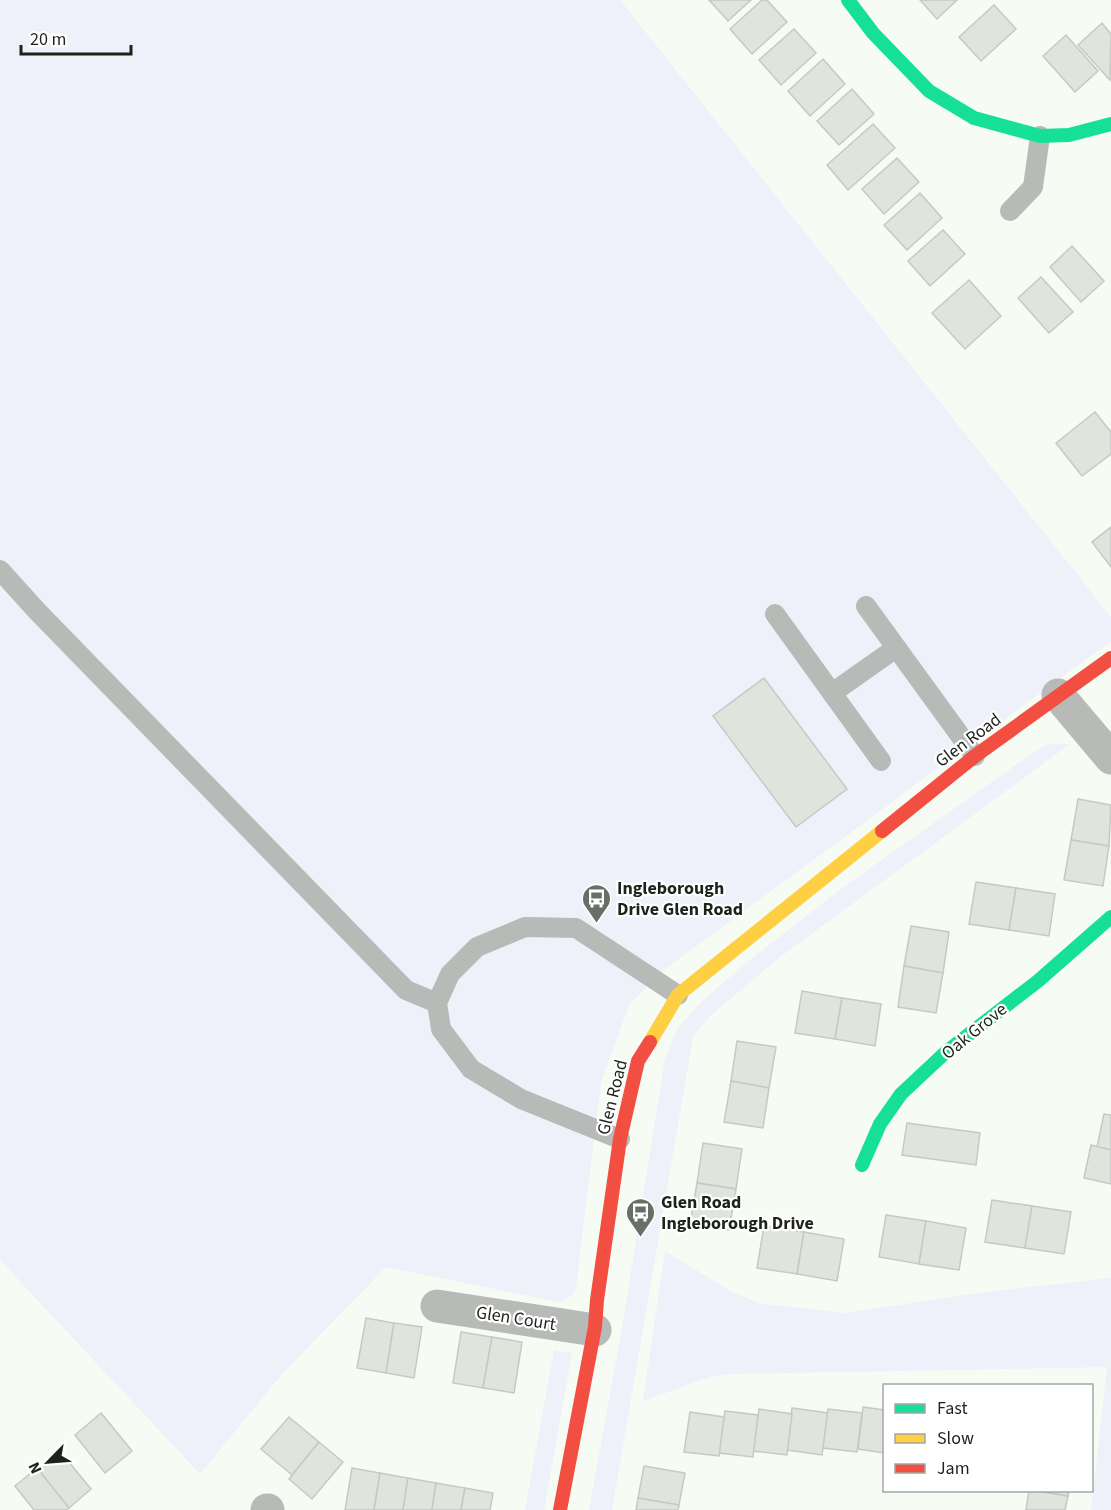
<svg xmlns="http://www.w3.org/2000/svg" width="1111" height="1510" font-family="'Source Sans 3',sans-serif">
	<rect width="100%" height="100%" fill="#f6fbf4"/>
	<g fill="#eef0fa">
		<polygon points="0,0 620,0 1111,617 1111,641 665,969 629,1005 601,1082 576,1287 572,1295 559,1302 386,1267 282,1374 200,1474 0,1260"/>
		<polygon points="1047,744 1070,744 780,957 710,1016 693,1037 612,1510 589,1510 623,1322 665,1059 677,1029 702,1001 751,959 845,886 1027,757"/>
		<polygon points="665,1251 729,1290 758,1303 844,1313 979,1293 1111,1278 1111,1510 1091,1510 1107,1367 735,1374 710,1377 643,1401"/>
		<polygon points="554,1350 572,1353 544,1510 525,1510"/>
	</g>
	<g fill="#dfe4dd" stroke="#c5cac3" stroke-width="1.5">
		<polygon points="709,0 751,0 728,21"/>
		<polygon points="762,0 767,0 787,22 752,54 730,29"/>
		<polygon points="920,0 957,0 937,19"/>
		<polygon points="994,5 1016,29 981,61 959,37"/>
		<polygon points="1102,23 1111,34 1110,80 1078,45"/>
		<polygon points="794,29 816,53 781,85 759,60"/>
		<polygon points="1066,35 1098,71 1075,92 1043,56"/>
		<polygon points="823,59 845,84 810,116 788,91"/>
		<polygon points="852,89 874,114 839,145 817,121"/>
		<polygon points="873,124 895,148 848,190 827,165"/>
		<polygon points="897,158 919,182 884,214 862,189"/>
		<polygon points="920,193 942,218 907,250 884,225"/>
		<polygon points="943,230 965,254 930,286 908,261"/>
		<polygon points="1072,246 1104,281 1081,302 1050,267"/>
		<polygon points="1041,277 1073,312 1049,333 1018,298"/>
		<polygon points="969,280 1001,316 965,349 932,313"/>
		<polygon points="1095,412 1111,432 1111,454 1082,476 1056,443"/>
		<polygon points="1111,527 1111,567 1092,542"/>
		<polygon points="764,678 847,789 796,827 713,716"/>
		<polygon points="1078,799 1111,805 1109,846 1071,840"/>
		<polygon points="1071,840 1109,846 1103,886 1064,880"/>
		<polygon points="976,882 1016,888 1009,930 969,924"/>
		<polygon points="1016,888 1055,894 1049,936 1009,930"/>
		<polygon points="911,926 949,932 943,973 904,966"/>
		<polygon points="904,966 943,973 936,1013 898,1007"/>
		<polygon points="802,991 842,998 835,1039 795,1033"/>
		<polygon points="842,998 881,1004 875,1046 835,1039"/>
		<polygon points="737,1041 776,1047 769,1088 731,1081"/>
		<polygon points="731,1081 769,1088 763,1128 724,1122"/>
		<polygon points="1104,1114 1111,1115 1111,1150 1097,1147"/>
		<polygon points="907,1123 980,1133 976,1165 902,1155"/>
		<polygon points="703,1143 742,1149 736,1189 697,1183"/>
		<polygon points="1091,1145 1111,1150 1111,1184 1084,1178"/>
		<polygon points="697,1183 736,1189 729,1230 690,1224"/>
		<polygon points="992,1200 1032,1206 1025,1248 985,1242"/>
		<polygon points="1032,1206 1071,1212 1064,1254 1025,1248"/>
		<polygon points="886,1215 926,1221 919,1264 879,1257"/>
		<polygon points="926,1221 966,1228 959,1270 919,1264"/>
		<polygon points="764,1226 804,1232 797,1274 757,1268"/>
		<polygon points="804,1232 844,1239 837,1281 797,1274"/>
		<polygon points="366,1318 394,1323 386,1373 357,1368"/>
		<polygon points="394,1323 422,1327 414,1378 386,1373"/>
		<polygon points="461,1332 492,1337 483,1388 453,1383"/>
		<polygon points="492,1337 522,1342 514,1393 483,1388"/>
		<polygon points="863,1407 884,1410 884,1453 858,1449"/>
		<polygon points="792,1408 828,1413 822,1455 787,1450"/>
		<polygon points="759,1409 792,1414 787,1455 753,1451"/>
		<polygon points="828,1409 862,1413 857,1452 823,1448"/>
		<polygon points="725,1411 758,1415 753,1457 719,1453"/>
		<polygon points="690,1412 724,1417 719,1456 684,1452"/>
		<polygon points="101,1413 132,1451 105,1473 75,1435"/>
		<polygon points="289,1417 319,1442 292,1475 261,1449"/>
		<polygon points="319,1442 343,1462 312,1499 289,1479"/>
		<polygon points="59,1450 91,1489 69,1508 37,1468"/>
		<polygon points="644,1466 685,1473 679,1505 638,1498"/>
		<polygon points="37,1468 69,1508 66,1510 34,1510 15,1486"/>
		<polygon points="352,1468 380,1473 374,1510 345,1510"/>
		<polygon points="380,1473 408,1478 403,1510 374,1510"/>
		<polygon points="408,1478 436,1483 432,1510 403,1510"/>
		<polygon points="436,1483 465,1488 461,1510 432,1510"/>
		<polygon points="465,1488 493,1493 490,1510 461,1510"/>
		<polygon points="1029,1490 1068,1496 1065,1510 1026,1510"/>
		<polygon points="1036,1490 1069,1490 1068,1496"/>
		<polygon points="638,1498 679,1505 678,1510 636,1510"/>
	</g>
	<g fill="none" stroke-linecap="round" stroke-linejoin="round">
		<g stroke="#b7bab6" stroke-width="20">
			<polyline points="1010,211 1033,187 1040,136"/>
			<polyline points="0,570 37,611 406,990 437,1003 441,1029 471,1069 521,1099 620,1139"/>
			<polyline points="866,606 975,756"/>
			<polyline points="775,614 881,761"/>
			<polyline points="832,693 896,648"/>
			<polyline points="437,1003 450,974 477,947 525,927 576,928 678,995"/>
		</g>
		<g stroke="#b7bab6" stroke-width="33">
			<polyline points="1058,695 1111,758"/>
			<polyline points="437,1306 595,1330"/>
			<polyline points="267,1510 268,1510"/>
		</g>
		<g stroke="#16e098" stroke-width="14">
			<polyline points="848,0 873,33 929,91 974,118 1040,136 1069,135 1111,124"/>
			<polyline points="862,1165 880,1124 901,1094 946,1052 1038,981 1111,917"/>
		</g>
		<polyline stroke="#ffcf43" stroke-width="14" points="650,1042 678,995 882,831"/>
		<g stroke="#f24e42" stroke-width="14">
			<polyline points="882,831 975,756 1111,658"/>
			<polyline points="560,1510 595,1327 597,1300 620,1139 638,1061 650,1042"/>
		</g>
	</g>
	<defs>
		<symbol id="bus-pin" viewBox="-11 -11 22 30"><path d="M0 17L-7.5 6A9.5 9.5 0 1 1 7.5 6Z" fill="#696e66" stroke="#fff"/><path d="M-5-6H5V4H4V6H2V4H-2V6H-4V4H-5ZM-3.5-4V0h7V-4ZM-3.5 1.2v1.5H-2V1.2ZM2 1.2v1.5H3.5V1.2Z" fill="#fff"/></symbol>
	</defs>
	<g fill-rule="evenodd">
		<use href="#bus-pin" x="580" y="882" width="33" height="45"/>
		<use href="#bus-pin" x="624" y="1196" width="33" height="45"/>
	</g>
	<g text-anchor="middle" stroke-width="4.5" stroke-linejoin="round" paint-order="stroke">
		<g font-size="18" fill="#1d221a" stroke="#fff">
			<text transform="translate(968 740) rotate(-37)" y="6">Glen Road</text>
			<text transform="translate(974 1031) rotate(-39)" y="6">Oak Grove</text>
			<text transform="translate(612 1097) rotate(-76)" y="6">Glen Road</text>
			<text transform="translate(516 1318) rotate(9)" y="6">Glen Court</text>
		</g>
		<g font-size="18" font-weight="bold" fill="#1d221a" stroke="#fff" text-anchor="start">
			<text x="617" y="894">Ingleborough<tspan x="617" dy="21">Drive Glen Road</tspan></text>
			<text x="661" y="1208">Glen Road<tspan x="661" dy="21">Ingleborough Drive</tspan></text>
		</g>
	</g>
	<rect x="883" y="1384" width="210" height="108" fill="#ffffff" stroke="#a5a7a3" stroke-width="1.5"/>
	<rect x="895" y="1404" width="30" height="9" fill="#16e098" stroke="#a5a7a3" stroke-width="1.5"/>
	<text x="937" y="1414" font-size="18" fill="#1d221a">Fast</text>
	<rect x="895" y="1434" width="30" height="9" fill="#ffcf43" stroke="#a5a7a3" stroke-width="1.5"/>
	<text x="937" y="1444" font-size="18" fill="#1d221a">Slow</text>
	<rect x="895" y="1464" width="30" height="9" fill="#f24e42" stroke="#a5a7a3" stroke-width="1.5"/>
	<text x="937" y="1474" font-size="18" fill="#1d221a">Jam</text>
	<g transform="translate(48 1462) rotate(245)" stroke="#ffffff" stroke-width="4.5" paint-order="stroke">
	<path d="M0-4.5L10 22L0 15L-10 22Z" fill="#1d221a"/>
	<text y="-9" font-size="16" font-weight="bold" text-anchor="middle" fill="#1d221a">N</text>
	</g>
	<path d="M21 45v9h110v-9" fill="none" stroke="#1d221a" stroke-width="3"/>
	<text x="30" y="45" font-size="18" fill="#1d221a" stroke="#ffffff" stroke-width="4.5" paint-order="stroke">20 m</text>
</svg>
